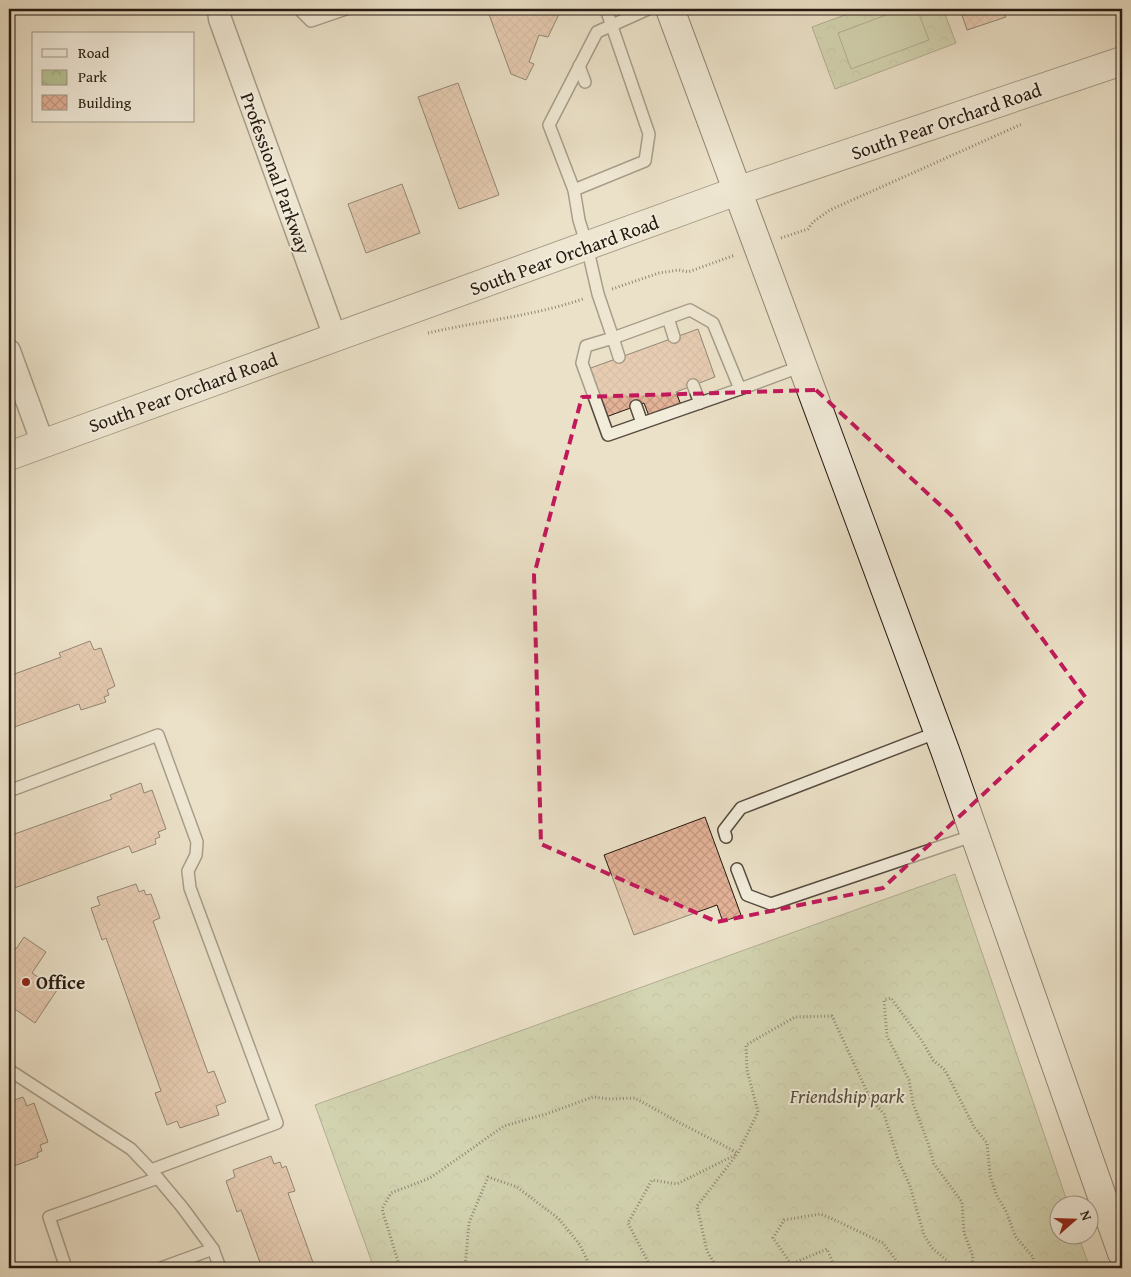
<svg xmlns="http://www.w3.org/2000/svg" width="1131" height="1277" font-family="'Gentium Book Plus',serif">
	<defs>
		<pattern id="park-crowns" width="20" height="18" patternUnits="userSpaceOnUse" patternTransform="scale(1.25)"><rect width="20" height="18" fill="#b7c396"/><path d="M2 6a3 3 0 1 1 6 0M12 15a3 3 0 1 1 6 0" fill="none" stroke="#9da780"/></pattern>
		<pattern id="building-cross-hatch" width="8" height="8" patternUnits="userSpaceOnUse" patternTransform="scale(1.25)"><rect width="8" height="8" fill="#e3b297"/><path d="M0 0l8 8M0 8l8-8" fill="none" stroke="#c39881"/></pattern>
	</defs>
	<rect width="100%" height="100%" fill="#ebe1c8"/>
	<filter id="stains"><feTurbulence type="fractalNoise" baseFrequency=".004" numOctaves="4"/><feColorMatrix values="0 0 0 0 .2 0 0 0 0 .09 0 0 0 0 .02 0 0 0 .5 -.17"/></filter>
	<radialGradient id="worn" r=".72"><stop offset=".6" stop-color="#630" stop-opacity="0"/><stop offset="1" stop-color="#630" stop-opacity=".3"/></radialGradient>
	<g fill="url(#park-crowns)" stroke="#6e6e53">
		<polygon points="861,9 943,9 956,43 835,89 812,27"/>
		<polygon points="955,874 1068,1204 1058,1204 1058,1234 1078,1235 1090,1268 374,1268 315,1105"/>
	</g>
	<polygon fill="#b7c396" stroke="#6e6e53" points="902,9 917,9 929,40 851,69 838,33"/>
	<g fill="url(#building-cross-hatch)" stroke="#251910">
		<polygon points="487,9 561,10 548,37 539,35 529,62 534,64 526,80 511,74"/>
		<polygon points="960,9 1003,9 1006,17 967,30"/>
		<polygon points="458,83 499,195 459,209 418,97"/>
		<polygon points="402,184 420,233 366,253 348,204"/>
		<polygon points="698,329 715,377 676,392 681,405 649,416 644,403 606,417 588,369"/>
		<polygon points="90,641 94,650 101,648 115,686 107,690 109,695 104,697 106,702 81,710 79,704 9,729 9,676 61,657 59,653"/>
		<polygon points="141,783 144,793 152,790 166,829 158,832 160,837 155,839 156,844 132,853 129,846 9,890 9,836 112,799 110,795"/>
		<polygon points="705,817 741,915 723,922 717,905 634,935 604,855"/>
		<polygon points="136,884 139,892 144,890 146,895 151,894 160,918 153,921 208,1073 214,1071 226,1102 216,1106 219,1115 180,1128 177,1121 167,1125 155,1093 161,1091 106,938 102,940 91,908 100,905 97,897"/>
		<polygon points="24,937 46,952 32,973 57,990 35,1023 9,1005 9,945 16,949"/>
		<polygon points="23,1097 27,1106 34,1103 48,1142 40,1145 42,1151 37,1153 38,1157 14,1166 12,1160 9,1161 9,1102"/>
		<polygon points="271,1156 274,1164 280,1162 282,1168 286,1166 295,1191 288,1193 315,1268 262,1268 241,1210 237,1212 226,1181 235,1177 233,1170"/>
		<polygon points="9,1246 17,1268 9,1268"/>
	</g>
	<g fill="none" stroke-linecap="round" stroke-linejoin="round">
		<defs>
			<g id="service">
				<polyline points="299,9 311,21 346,9"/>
				<polyline points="579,66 585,82"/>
				<polyline points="574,190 645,161 649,134 606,9"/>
				<polyline points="668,318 674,337"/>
				<polyline points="619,357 613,338 586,346 582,363 608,435 740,389 713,323 690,310 613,338 598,294 587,246 579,220 574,190 549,125 597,32 648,9"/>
				<polyline points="693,385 700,403"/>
				<polyline points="740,389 802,366"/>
				<polyline points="636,406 642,423"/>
				<polyline points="9,791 158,735 197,842 196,855 188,871 190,888 277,1123 151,1170"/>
				<polyline points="726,837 724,830 741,808 938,732"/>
				<polyline points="737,869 747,895 771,904 975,835"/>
				<polyline points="9,1070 131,1149 151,1170 182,1207 213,1249 220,1268"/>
				<polyline points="66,1268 49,1217 158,1178"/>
				<polyline points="161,1268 213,1249"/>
			</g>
			<g id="minor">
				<polyline points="219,9 220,19 335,337"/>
				<polyline points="9,351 43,444"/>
			</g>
			<polyline id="tertiary" points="9,456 737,191 1122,61"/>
			<polyline id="secondary" points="670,9 946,753 1122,1253"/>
		</defs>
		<use href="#service" stroke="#564b3e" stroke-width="14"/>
		<use href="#minor" stroke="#564b3e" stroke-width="25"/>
		<use href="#tertiary" stroke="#564b3e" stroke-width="30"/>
		<use href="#secondary" stroke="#251910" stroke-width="30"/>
		<g stroke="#251910" stroke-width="3" stroke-dasharray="1 2.5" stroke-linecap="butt">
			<polyline points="781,238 808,229 813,222 830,210 1022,124"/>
			<polyline points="612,289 659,273 679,270 688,272 735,255"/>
			<path d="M428 333C480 321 533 316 583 299"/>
			<polyline points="791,1264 773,1238 784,1220 820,1214 833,1219 883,1243 902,1268"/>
			<polyline points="400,1268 382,1209 391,1193 430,1178 504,1126 546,1114 593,1097 610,1099 635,1098 680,1123 738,1153"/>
			<polyline points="465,1268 469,1223 488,1177 517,1187 559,1219 580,1245 591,1268"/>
			<polyline points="651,1268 628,1223 652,1180 677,1184 735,1155"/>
			<polyline points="717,1268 707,1251 697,1206 738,1153 758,1112 747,1070 746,1045 795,1017 832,1016 870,1098 884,1114 898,1159 910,1186 924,1235 932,1248 956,1268 972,1267 973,1256 964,1233 962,1202 934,1164 928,1143 913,1103 909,1080 887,1036 884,1000 891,998 922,1041 933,1060 945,1070 974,1127 987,1143 990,1175 996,1194 1007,1213 1015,1236 1033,1257 1034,1268"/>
			<polyline points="793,1268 791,1264 827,1249 835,1268"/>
		</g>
		<use href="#service" stroke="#f2ecdb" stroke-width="11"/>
		<use href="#minor" stroke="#f2ecdb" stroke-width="22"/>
		<use href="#tertiary" stroke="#f2ecdb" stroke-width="28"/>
		<use href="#secondary" stroke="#f2ecdb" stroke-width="28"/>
	</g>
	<path d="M0 0H1131V1277H0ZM816 390 952 516 1086 698 883 888 717 922 541 844 534 575 582 397Z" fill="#ebe1c8" fill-opacity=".55" fill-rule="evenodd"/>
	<path fill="none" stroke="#c2185b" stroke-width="4" stroke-dasharray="10 6" stroke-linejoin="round" d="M816 390 952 516 1086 698 883 888 717 922 541 844 534 575 582 397Z"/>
	<circle fill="#8f2418" stroke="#f2ecdb" stroke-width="2" cx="26" cy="982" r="5"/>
	<g text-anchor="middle" stroke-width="4" stroke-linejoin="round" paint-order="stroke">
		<g font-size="19" fill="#251910" stroke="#f2ecdb">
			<text transform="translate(946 121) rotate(-19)" y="7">South Pear Orchard Road</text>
			<text transform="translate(276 173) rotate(70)" y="7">Professional Parkway</text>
			<text transform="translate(564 255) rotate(-20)" y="7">South Pear Orchard Road</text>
			<text transform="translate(183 392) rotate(-20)" y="7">South Pear Orchard Road</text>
		</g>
		<g font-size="19" font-weight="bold" fill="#251910" stroke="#f2ecdb" text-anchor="start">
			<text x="36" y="989">Office</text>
		</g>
		<g font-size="19" font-style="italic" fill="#514c38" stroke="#f2ecdb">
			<text x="847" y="1103">Friendship park</text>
		</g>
	</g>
	<rect width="1131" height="1277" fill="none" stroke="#ebe1c8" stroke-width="30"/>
	<rect x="10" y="10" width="1111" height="1257" fill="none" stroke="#251910" stroke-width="2.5"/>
	<rect x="15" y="15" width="1101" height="1247" fill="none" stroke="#251910"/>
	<rect x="32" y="32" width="162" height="90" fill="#f2ecdb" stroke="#a0988a"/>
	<rect x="42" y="49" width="25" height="8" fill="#f2ecdb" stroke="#a0988a"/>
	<text x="78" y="58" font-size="15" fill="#251910">Road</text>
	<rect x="42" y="70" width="25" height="15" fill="url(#park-crowns)" stroke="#a0988a"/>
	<text x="78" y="82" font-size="15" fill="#251910">Park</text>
	<rect x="42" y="95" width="25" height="15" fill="url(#building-cross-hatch)" stroke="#a0988a"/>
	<text x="78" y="108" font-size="15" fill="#251910">Building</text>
	<g transform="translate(1074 1220) rotate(70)"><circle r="24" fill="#f2ecdb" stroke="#a0988a"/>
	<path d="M0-4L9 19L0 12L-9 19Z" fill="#8f2418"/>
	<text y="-8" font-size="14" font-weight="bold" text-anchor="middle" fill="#251910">N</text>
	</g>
	<rect width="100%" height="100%" filter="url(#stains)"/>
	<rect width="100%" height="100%" fill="url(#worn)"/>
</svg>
